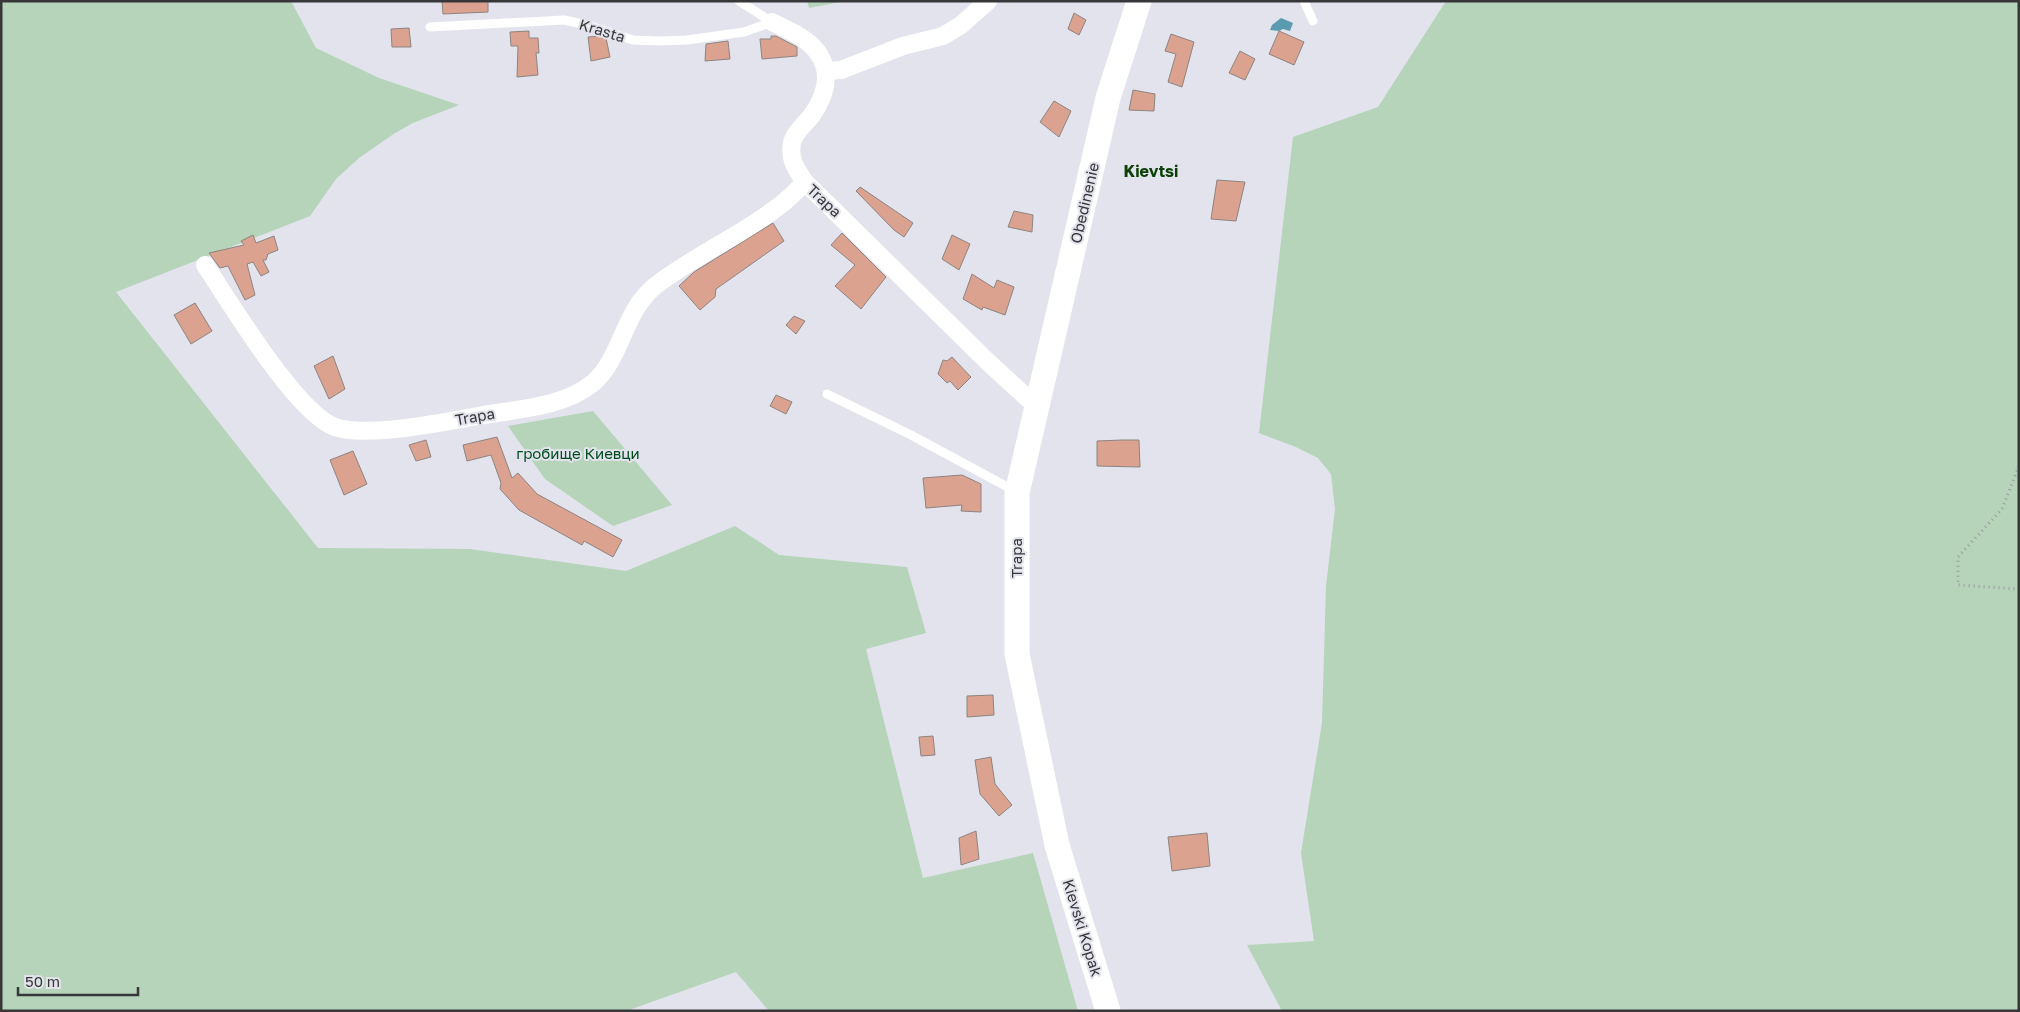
<svg xmlns="http://www.w3.org/2000/svg" width="2020" height="1012" font-family="'Golos Text',sans-serif">
	<rect width="100%" height="100%" fill="#e2e3ec"/>
	<g fill="#b5d4b9">
		<polygon points="1,1 291,1 316,48 379,78 459,105 413,123 395,133 359,158 336,179 310,216 116,292 318,548 470,549 626,571 735,526 779,555 907,567 926,633 866,649 923,878 1033,853 1078,1011 769,1011 736,972 626,1011 1,1011"/>
		<polygon points="807,1 846,1 809,8"/>
		<polygon points="1446,1 2019,1 2019,1011 1282,1011 1247,945 1314,941 1301,853 1322,723 1326,586 1335,509 1331,474 1318,458 1296,447 1259,433 1293,137 1378,107"/>
		<polygon points="593,411 672,505 613,526 545,479 508,426"/>
	</g>
	<polygon fill="#5b9baf" points="1281,18 1293,23 1290,31 1283,29 1279,31 1270,30 1272,25"/>
	<g fill="#dba290" stroke="#8d8481">
		<polygon points="442,1 488,1 488,12 443,14"/>
		<polygon points="1074,13 1086,20 1079,35 1068,29"/>
		<polygon points="409,28 411,47 392,47 391,29"/>
		<polygon points="529,31 529,38 538,38 539,53 536,53 538,75 517,77 518,46 511,46 510,32"/>
		<polygon points="1279,31 1304,42 1294,65 1269,54"/>
		<polygon points="1171,34 1194,42 1182,87 1168,82 1176,54 1165,51"/>
		<polygon points="601,36 606,38 610,57 591,61 588,37"/>
		<polygon points="771,36 776,36 797,47 797,56 762,59 760,39 771,39"/>
		<polygon points="728,41 730,59 705,61 706,44"/>
		<polygon points="1240,51 1255,59 1245,80 1229,73"/>
		<polygon points="1133,90 1155,94 1154,111 1129,110"/>
		<polygon points="1054,101 1071,111 1059,137 1040,122"/>
		<polygon points="1217,180 1245,182 1236,221 1211,219"/>
		<polygon points="860,187 913,223 904,237 894,230 856,191"/>
		<polygon points="1014,211 1033,215 1032,232 1008,227"/>
		<polygon points="773,223 784,241 716,289 715,297 700,310 679,286 694,272"/>
		<polygon points="842,233 886,277 861,309 835,286 855,265 831,245"/>
		<polygon points="253,235 256,243 274,236 278,250 268,254 266,260 263,260 269,272 261,276 253,262 247,264 255,295 245,300 228,266 220,268 209,253 244,245 241,241"/>
		<polygon points="952,235 970,244 959,270 942,259"/>
		<polygon points="972,274 994,288 997,280 1014,287 1005,315 983,307 982,310 963,299"/>
		<polygon points="195,303 212,331 191,344 174,315"/>
		<polygon points="794,316 805,321 796,334 786,325"/>
		<polygon points="333,356 345,389 329,399 314,366"/>
		<polygon points="952,357 971,377 958,390 950,381 947,383 938,374 943,360 947,361"/>
		<polygon points="776,395 792,402 786,414 770,406"/>
		<polygon points="497,437 512,478 518,473 537,494 622,540 613,557 584,541 582,545 519,510 500,489 501,483 491,455 467,461 463,445"/>
		<polygon points="426,440 431,457 416,461 409,445"/>
		<polygon points="1122,440 1139,440 1140,467 1097,466 1097,441"/>
		<polygon points="353,451 367,484 344,495 330,460"/>
		<polygon points="962,475 981,484 981,512 961,511 962,505 926,508 923,478"/>
		<polygon points="993,695 994,715 967,717 967,696"/>
		<polygon points="933,736 935,755 921,756 919,737"/>
		<polygon points="991,757 995,784 1012,805 999,816 980,794 975,760"/>
		<polygon points="976,831 979,859 961,865 959,838"/>
		<polygon points="1207,833 1210,866 1172,871 1168,837"/>
	</g>
	<g fill="none" stroke-linecap="round" stroke-linejoin="round">
		<polyline stroke="#9b9ca2" stroke-width="3" stroke-dasharray="1 4" stroke-linecap="butt" points="2019,466 2002,509 1958,557 1958,585 2019,589"/>
		<g stroke="#fff" stroke-width="9">
			<polyline points="739,1 772,22"/>
			<polyline points="1304,1 1313,21"/>
			<polyline points="430,27 564,20 587,25 633,40 659,41 687,40 744,32 772,22"/>
			<polyline points="827,394 911,435 1015,491"/>
		</g>
		<g stroke="#fff" stroke-width="18">
			<path d="M772 22C784 28 799 34 809 43 833 64 829 91 812 115 806 123 793 134 792 143 789 160 796 169 805 182L988 362 1036 406"/>
			<polyline points="826,71 841,70 903,46 943,36 961,25 988,1"/>
			<path d="M205 265C230 302 296 413 335 427 366 438 445 422 478 416 516 409 562 408 593 383 622 358 623 312 655 286 695 255 743 235 783 203 791 197 798 189 805 182"/>
		</g>
		<polyline stroke="#fff" stroke-width="25" points="1108,1011 1057,845 1017,654 1017,493 1108,98 1139,1"/>
	</g>
	<g text-anchor="middle" stroke-width="4" stroke-linejoin="round" paint-order="stroke">
		<g font-size="15" fill="#37373a" stroke="#e2e3ec">
			<text transform="translate(602 31) rotate(17)" y="5">Krasta</text>
			<text transform="translate(824 201) rotate(43)" y="5">Trapa</text>
			<text transform="translate(1085 203) rotate(-77)" y="5">Obedinenie</text>
			<text transform="translate(475 417) rotate(-10)" y="5">Trapa</text>
			<text transform="translate(1017 558) rotate(-90)" y="5">Trapa</text>
			<text transform="translate(1082 928) rotate(73)" y="5">Kievski Kopak</text>
		</g>
		<g font-size="15" fill="#014d1f" stroke="#e2e3ec">
			<text x="578" y="459">гробище Киевци</text>
		</g>
		<g font-size="16" font-weight="bold" fill="#0e4108" stroke="#e2e3ec">
			<text x="1151" y="177">Kievtsi</text>
		</g>
	</g>
	<rect width="2020" height="1012" fill="none" stroke="#37373a" stroke-width="5"/>
	<path d="M18 987v8h120v-8" fill="none" stroke="#37373a" stroke-width="2.5"/>
	<text x="25" y="987" font-size="15" fill="#37373a" stroke="#e2e3ec" stroke-width="4" paint-order="stroke">50 m</text>
</svg>
